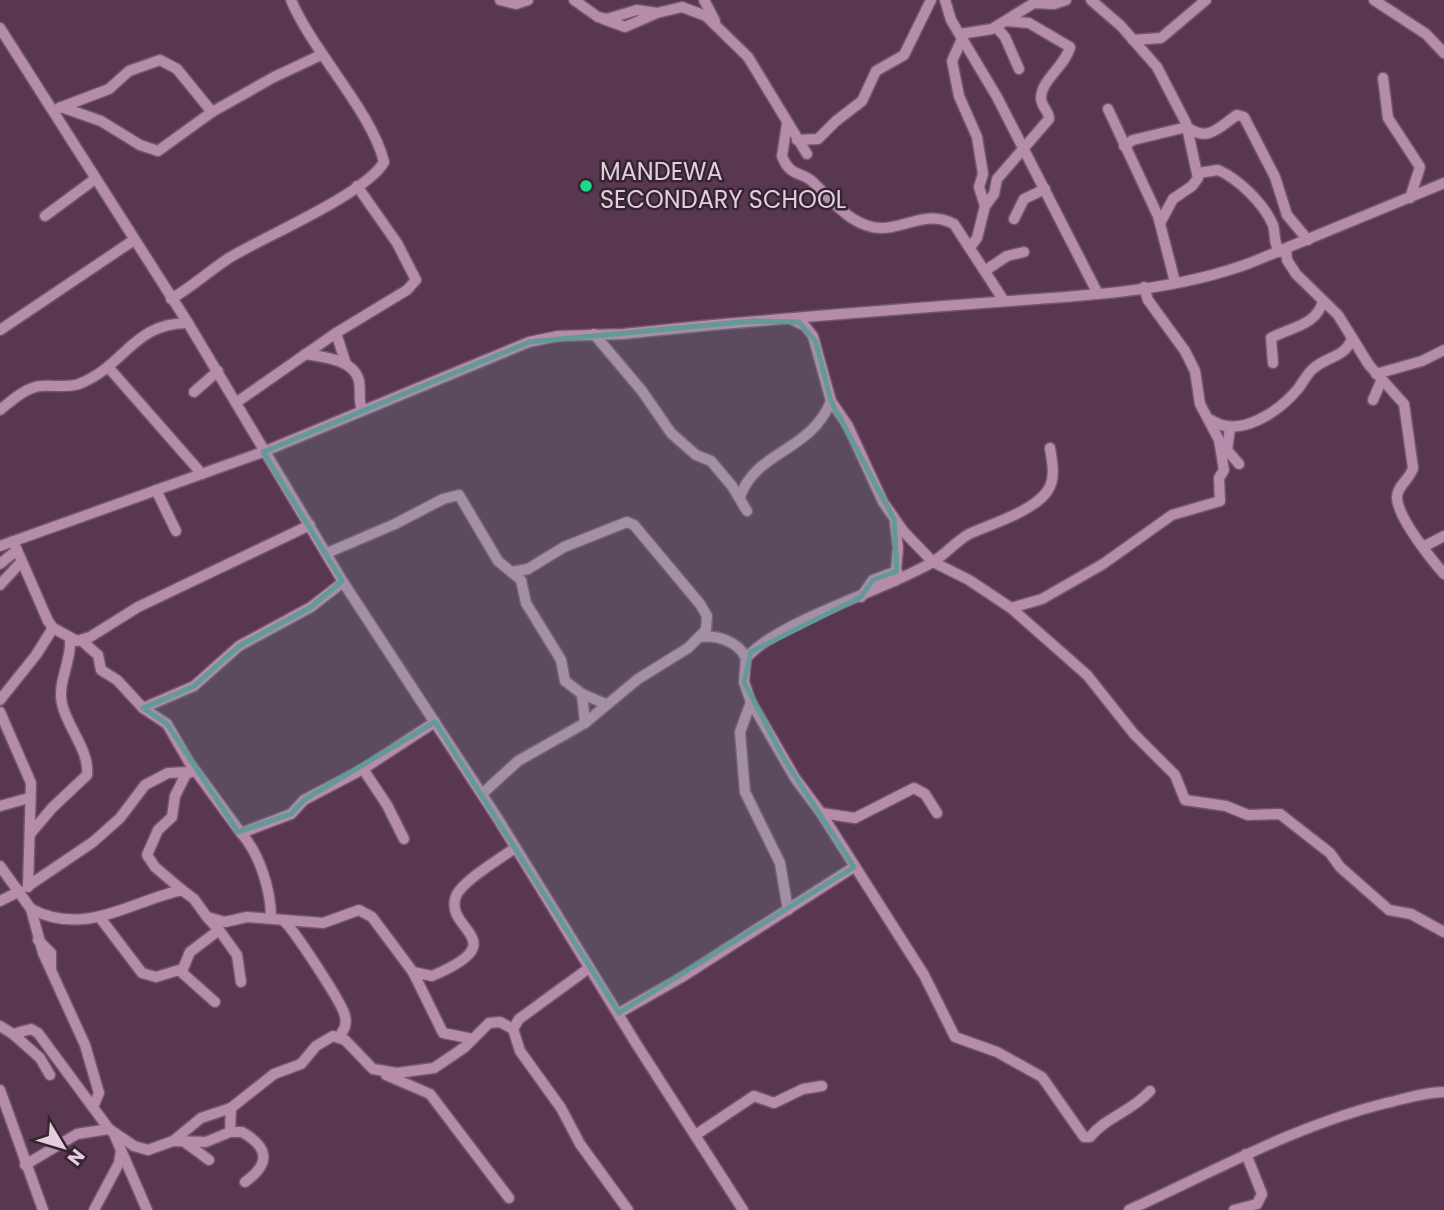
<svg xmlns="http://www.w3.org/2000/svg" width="1444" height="1210" font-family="Poppins,sans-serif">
	<rect width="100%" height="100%" fill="#5a3751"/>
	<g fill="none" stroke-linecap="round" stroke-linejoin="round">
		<defs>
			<g id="minor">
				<polyline points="500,0 516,4 528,0"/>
				<polyline points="574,0 598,17 607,19 637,10 657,13 682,7 706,16 748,57 807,154"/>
				<polyline points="704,0 715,21"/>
				<polyline points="945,0 951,20 997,97 1098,294"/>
				<polyline points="1091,0 1121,26 1157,67 1186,123 1198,178 1192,186 1173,199 1160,223"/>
				<polyline points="1374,0 1426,34 1444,53"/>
				<polyline points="603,19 625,27 657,13"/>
				<polyline points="996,27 1005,37 1019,69"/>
				<polyline points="0,28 188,323 343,582 498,819 637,1045 743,1210"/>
				<polyline points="960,34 992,29 1034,3 1054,4 1066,0"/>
				<polyline points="962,39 952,61 959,96 977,137 983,174 979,187 985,206"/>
				<polyline points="1133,40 1161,38 1206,0"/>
				<polyline points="1383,78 1388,118 1420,167 1410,198"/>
				<polyline points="61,107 101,121 140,145 158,151 212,112 274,77 321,55"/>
				<polyline points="59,108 109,89 129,71 160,60 177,69 212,112"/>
				<polyline points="1108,109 1158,216 1175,282"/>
				<path d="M787 124 782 156C790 178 803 171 814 183 834 203 858 234 891 227 914 223 931 212 954 224L1004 301"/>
				<polyline points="797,140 818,139 836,121 862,101 876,71 904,55 931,0"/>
				<path d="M1124 146 1133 140 1187 127C1208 143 1219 127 1237 115L1244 117 1275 177 1287 215 1308 240"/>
				<path d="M1199 173 1218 170C1239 179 1264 204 1273 225 1276 235 1273 243 1280 252"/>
				<polyline points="45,216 95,179"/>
				<polyline points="1014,219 1024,199 1045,189"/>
				<path d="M971 246 977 238 985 206 994 194 997 179 1049 119C1049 110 1041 107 1041 98 1041 80 1066 65 1070 47L1029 23 1006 21"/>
				<path d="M1286 249 1287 260 1296 274 1338 315 1369 365 1404 404 1413 468C1410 479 1397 486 1397 497 1397 517 1431 559 1444 574"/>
				<polyline points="986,270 1007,256 1024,252"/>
				<path d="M171 299C192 287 209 271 229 258 263 237 366 194 384 162 372 112 313 52 291 0"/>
				<polyline points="793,320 805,326 813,336 831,401 848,426 883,502 904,532 933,562 969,580 1011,608 1087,675 1134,734 1175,775 1185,800 1226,806 1248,815 1280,814 1330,853 1340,867 1389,910 1411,914 1444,932"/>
				<polyline points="0,330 134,240"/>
				<polyline points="336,333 346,364"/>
				<polyline points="594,334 642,391 671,433 696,455 711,461 732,486 747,511"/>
				<path d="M305 354C323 357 354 359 359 381 361 391 358 400 362 410"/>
				<path d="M1273 363 1271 338C1291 327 1316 326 1323 301"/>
				<polyline points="109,368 202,474"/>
				<polyline points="1376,374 1422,361 1444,350"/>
				<polyline points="194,392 218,371"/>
				<polyline points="1373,400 1382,379"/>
				<polyline points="237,402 336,333 407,290 416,280 397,243 357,186"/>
				<path d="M0 410C11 401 26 387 41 386 53 385 68 388 79 384 125 366 133 323 188 323"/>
				<path d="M1211 420C1239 439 1278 412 1297 390 1303 383 1307 373 1314 368 1328 356 1346 357 1352 338"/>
				<polyline points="1230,428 1227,450 1239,464"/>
				<path d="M1050 448C1052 461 1056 478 1048 490 1035 511 991 524 969 534 955 542 945 555 931 563 881 592 782 619 746 658L744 682 751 702 795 778 821 813 924 975 955 1037 997 1052 1042 1077 1084 1137H1090C1106 1117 1131 1112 1150 1091"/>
				<polyline points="156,490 176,531"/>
				<path d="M740 497C755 451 811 452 831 401"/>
				<polyline points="895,523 898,548 895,581"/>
				<polyline points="13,541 48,621 53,628 77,641 90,637 138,607 310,525"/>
				<path d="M0 546 263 452 529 342 558 336 623 334C742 321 863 312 983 303 1072 296 1166 294 1250 263L1444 183"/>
				<polyline points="1423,547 1444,536"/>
				<polyline points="327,553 395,524 443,499 459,495 498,561 521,580 526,603 561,660 565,681 582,694 606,704"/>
				<polyline points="0,564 17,550"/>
				<polyline points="0,585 21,562"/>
				<polyline points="861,597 873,580 897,571"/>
				<polyline points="1011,608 1042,599 1103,564 1172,515 1220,501 1219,478 1224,470 1219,440 1200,404 1195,371 1185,351 1148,300 1144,287"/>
				<path d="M700 637C717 635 738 641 746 658"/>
				<polyline points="82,641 98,655 101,670 117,680 143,708 167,724 189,762 241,833 291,814 304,800 363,769 435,722"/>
				<polyline points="582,694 585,723"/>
				<polyline points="0,700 36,655 53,628"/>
				<polyline points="751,702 740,732 745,792 780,863 788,910"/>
				<polyline points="143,708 194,686 239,646 311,607 343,582"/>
				<polyline points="0,712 31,783 28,887"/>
				<polyline points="363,769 387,805 404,839"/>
				<polyline points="482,794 518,761 585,723 638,679 688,648 706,630 707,616 700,604 634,525 627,522 564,547 528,569 512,572"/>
				<polyline points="0,806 29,798"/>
				<polyline points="821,813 855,818 914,788 925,794 937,813"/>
				<path d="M241 833C260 854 271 891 271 918"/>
				<path d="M30 834 52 808 87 775C90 751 67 727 62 704 57 682 72 661 70 639"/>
				<polyline points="0,866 31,909 43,953 85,1045 99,1093 93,1107"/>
				<polyline points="28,886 93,842 120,818 145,785 168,773 188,772"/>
				<polyline points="182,890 155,867 147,855 158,830 172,817 175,796 186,774 191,772"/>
				<polyline points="0,901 20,891"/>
				<path d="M31 909C85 937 129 902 182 890L194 899 207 917 225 922 247 917 323 923 359 910 372 917 413 972 432 976C517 940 443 931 456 896 462 881 501 858 515 848"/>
				<polyline points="101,919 142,973 156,977 179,970 215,1002"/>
				<path d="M284 921C294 930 343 1004 345 1016 347 1025 344 1030 339 1037"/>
				<polyline points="219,930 237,955 241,982"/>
				<polyline points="38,940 51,953 51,968"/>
				<polyline points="589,968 519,1019 513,1029 520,1051 561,1108 580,1144 628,1210"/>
				<polyline points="182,971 190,952 219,930 208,918"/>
				<polyline points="413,972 443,1033 473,1039"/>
				<polyline points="619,1013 682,977 854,867"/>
				<polyline points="0,1026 13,1034 31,1029 38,1033 109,1129 134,1146 148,1150 173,1141 201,1118 231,1108 274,1074 301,1064 316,1046 333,1036 345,1040 373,1069 397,1073 434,1068 465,1047 489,1023 500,1022 513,1029"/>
				<polyline points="13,1034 40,1058 50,1075"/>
				<polyline points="386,1075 430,1094 509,1198"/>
				<polyline points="0,1090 43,1210"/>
				<polyline points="230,1132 231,1108"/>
				<polyline points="114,1134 147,1210"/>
				<polyline points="697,1134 754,1096 774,1103 803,1089 822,1086"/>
				<path d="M173 1141 206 1142 230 1132H242C270 1148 270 1164 245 1182"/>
				<polyline points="186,1143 209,1160"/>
				<polyline points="25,1165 77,1134 109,1129"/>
				<polyline points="94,1210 119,1163 121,1151"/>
				<path d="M1129 1210C1215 1171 1294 1126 1386 1103 1405 1099 1424 1092 1444 1092"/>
				<polyline points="1234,1210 1257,1204 1262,1194 1246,1154"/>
			</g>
		</defs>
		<use href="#minor" stroke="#73566b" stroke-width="13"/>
		<use href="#minor" stroke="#b58ca9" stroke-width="10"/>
	</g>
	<path fill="#64999a" fill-opacity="0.2" stroke="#64999a" stroke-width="5" stroke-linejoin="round" d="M751 321 799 322 816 342 831 401 894 519 897 571 873 580 861 597 751 652 744 682 784 759 854 867 619 1013 435 722 304 800 291 814 238 832 167 724 143 708 194 686 239 646 311 607 342 581 263 452 529 342Z"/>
	<circle fill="#1fd887" stroke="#352531" stroke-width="2.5" cx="586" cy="186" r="7"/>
	<g text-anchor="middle" stroke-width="5" stroke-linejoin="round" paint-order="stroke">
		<g font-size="24" fill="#e4cedd" stroke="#352531" text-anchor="start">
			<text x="600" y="180">MANDEWA<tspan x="600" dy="28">SECONDARY SCHOOL</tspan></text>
		</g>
	</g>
	<g transform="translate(63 1147) rotate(128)" stroke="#352531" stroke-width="5" paint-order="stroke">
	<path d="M0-5L12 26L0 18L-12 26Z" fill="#e4cedd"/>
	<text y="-10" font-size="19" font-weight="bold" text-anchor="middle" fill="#e4cedd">N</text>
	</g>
</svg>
